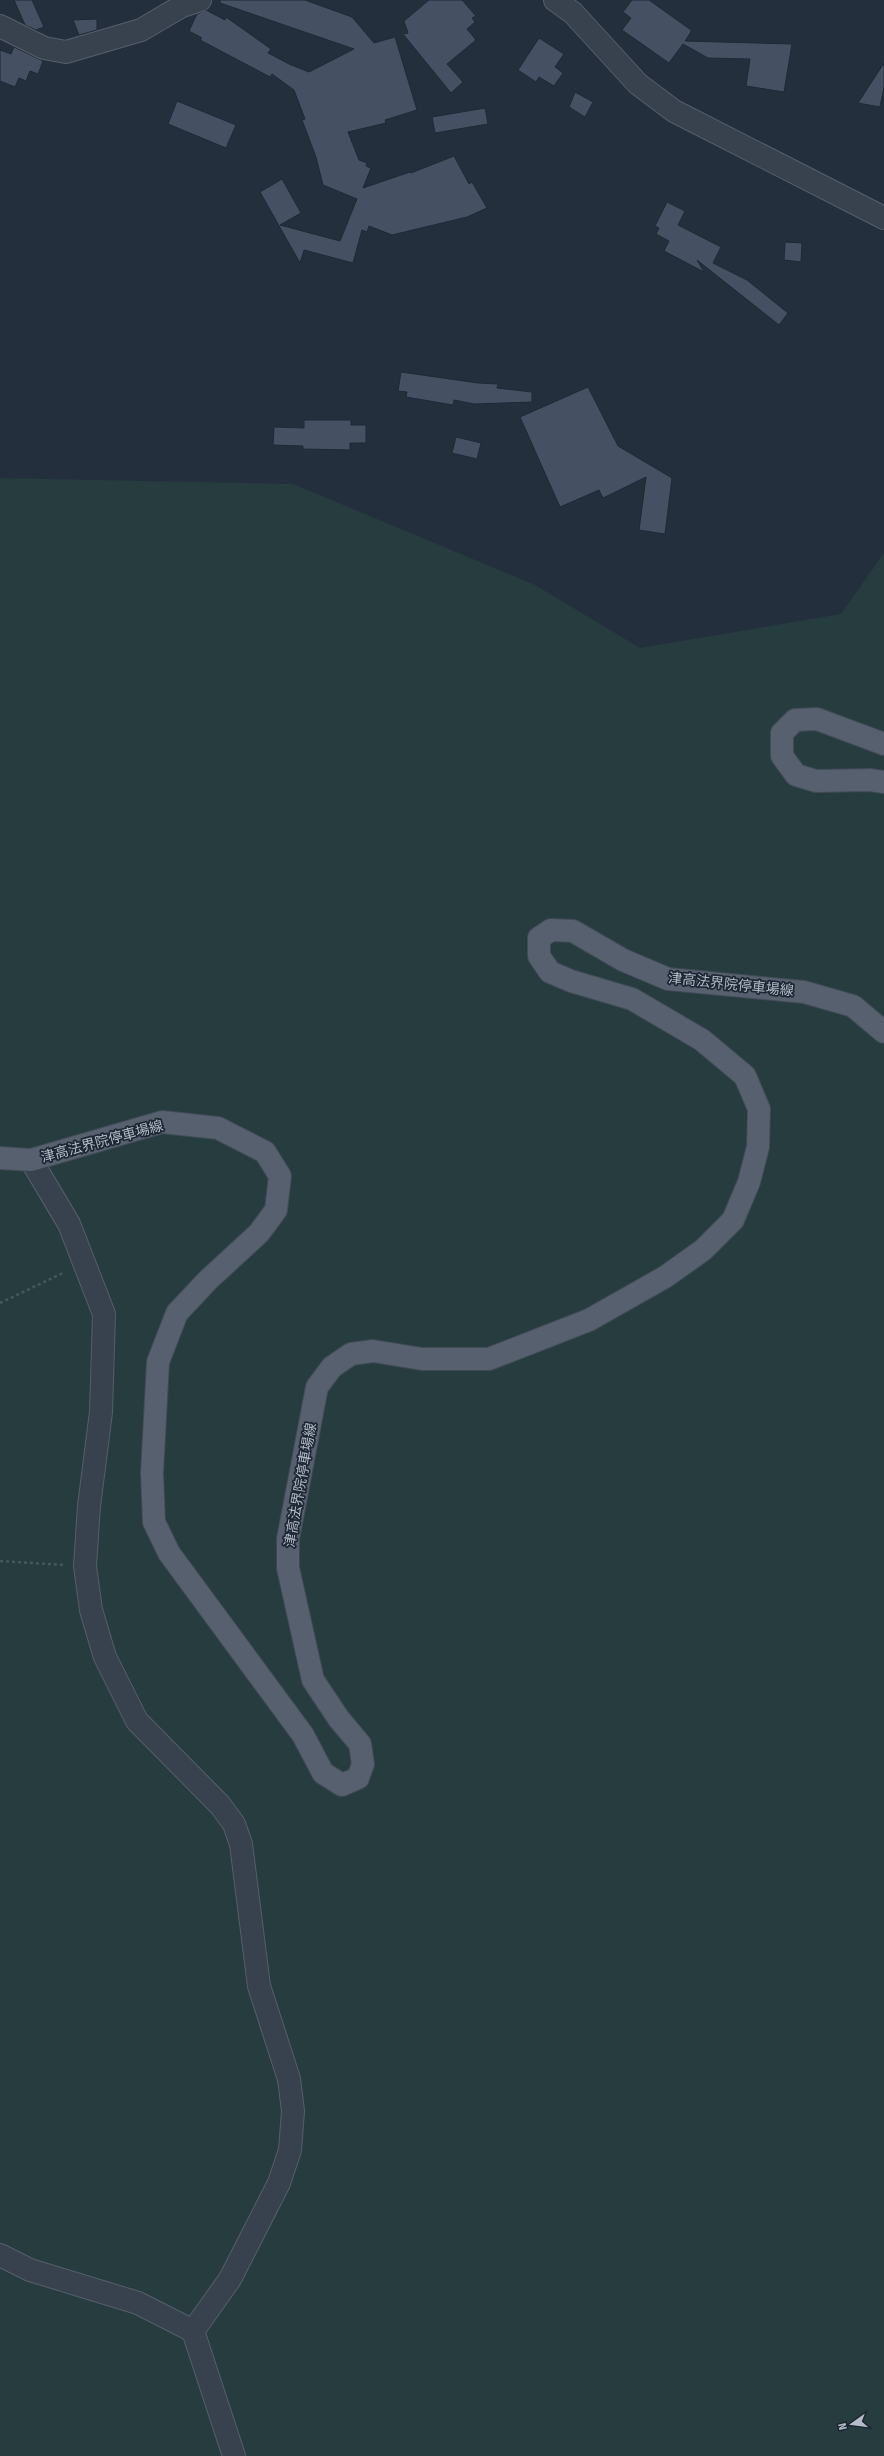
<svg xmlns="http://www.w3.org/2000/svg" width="884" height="2456" font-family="'Fira Sans Condensed','Noto Sans JP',sans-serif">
	<rect width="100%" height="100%" fill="#242f3e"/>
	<polygon fill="#263c3f" points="0,478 293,484 535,585 640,648 841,614 884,553 884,2456 0,2456"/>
	<g fill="#455162" stroke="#1f2835">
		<polygon points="14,0 32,0 44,27 36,30 25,25"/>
		<polygon points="220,0 305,0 352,17 374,43 395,37 417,110 385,120 386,123 348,132 359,160 367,163 366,166 371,168 363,188 410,172 411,173 454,156 469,184 472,182 487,208 467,217 392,235 369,226 367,232 362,230 353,263 304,250 300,263 260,192 282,179 301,213 280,225 340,241 357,199 323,185 316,157 302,120 305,119 294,90 272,74 270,77 200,40 202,38 189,31 197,14 206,10 225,20 226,17 271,49 268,53 289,64 309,72 354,49 220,3"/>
		<polygon points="429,0 462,0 476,16 472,18 475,22 467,29 476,40 447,64 463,82 451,93 403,34 408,33 404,21"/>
		<polygon points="632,0 649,0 691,30 691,32 685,41 792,44 784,92 746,86 750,59 708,58 683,44 669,63 622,30 631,18 623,12"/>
		<polygon points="97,19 97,30 79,35 73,20"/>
		<polygon points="539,38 564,54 555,67 563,73 554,86 539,77 536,82 518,70"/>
		<polygon points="14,47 43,61 38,74 30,71 26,81 19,78 15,87 0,81 0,50 11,54"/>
		<polygon points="884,63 884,87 880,107 858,103"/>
		<polygon points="575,92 593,102 585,117 569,107"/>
		<polygon points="177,101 236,125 226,148 168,124"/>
		<polygon points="485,108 488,124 435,133 432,117"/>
		<polygon points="667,202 685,211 678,225 721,247 713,263 747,280 788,313 779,325 697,260 704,272 664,251 669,241 656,234 659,228 655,226"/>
		<polygon points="785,242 802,243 801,262 784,260"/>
		<polygon points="401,372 478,383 498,384 497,388 532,392 532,402 474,404 454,400 453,405 406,397 407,392 398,391"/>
		<polygon points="588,387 618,446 672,478 665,534 639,530 646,477 603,498 599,490 560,507 520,417"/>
		<polygon points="304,420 351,420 351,425 366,425 366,443 350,443 350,450 303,449 303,446 273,445 274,427 304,428"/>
		<polygon points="456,437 481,443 477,459 452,453"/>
	</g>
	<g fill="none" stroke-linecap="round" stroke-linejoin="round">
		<defs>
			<g id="minor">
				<polyline points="555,0 573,13 638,84 674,111 884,218"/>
				<polyline points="0,26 44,48 66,52 141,30 182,6 200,0"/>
				<polyline points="31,1160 69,1224 104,1314 101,1412 89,1506 85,1566 91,1610 105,1657 137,1721 220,1805 234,1824 241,1844 259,1986 289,2079 293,2111 290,2150 279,2183 230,2279 193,2331"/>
				<polyline points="0,2255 30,2270 138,2303 193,2331 234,2456"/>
			</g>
			<g id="major">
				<polyline points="884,744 817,719 795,720 782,733 782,756 796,775 816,781 870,780 884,782"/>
				<polyline points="0,1158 31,1160 162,1122 218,1128 265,1152 280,1176 276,1210 259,1233 208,1280 177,1313 158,1362 152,1473 154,1522 169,1553 303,1735 323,1773 342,1785 358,1778 363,1764 360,1744 339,1719 313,1680 288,1568 288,1539 317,1387 332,1367 351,1354 373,1351 422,1359 489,1359 589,1320 665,1277 703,1250 733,1220 749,1182 758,1147 759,1109 745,1076 702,1040 632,999 571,981 550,972 539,956 539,938 551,930 573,931 623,960 668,979 804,992 853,1006 884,1032"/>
			</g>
		</defs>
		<use href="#minor" stroke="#565f6c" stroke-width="24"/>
		<use href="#major" stroke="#414a57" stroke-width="24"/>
		<g stroke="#44595c" stroke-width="2.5" stroke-dasharray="3 3" stroke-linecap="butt">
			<polyline points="0,1303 65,1272"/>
			<polyline points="0,1561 64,1565"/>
		</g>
		<use href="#minor" stroke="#38414e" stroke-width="22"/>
		<use href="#major" stroke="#56606e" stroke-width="22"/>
	</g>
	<g text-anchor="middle" stroke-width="3.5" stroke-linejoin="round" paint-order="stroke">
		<g font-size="14" fill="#b4bcc9" stroke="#1d2633">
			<text transform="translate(731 984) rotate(6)" y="5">津高法界院停車場線</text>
			<text transform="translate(102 1141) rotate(-15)" y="5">津高法界院停車場線</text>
			<text transform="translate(300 1485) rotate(-80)" y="5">津高法界院停車場線</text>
		</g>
	</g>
	<g transform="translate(852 2424) rotate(256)" stroke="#1d2633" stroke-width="3" paint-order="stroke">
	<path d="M0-3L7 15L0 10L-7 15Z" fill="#b4bcc9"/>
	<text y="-6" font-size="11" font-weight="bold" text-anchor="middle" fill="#b4bcc9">N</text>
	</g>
</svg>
